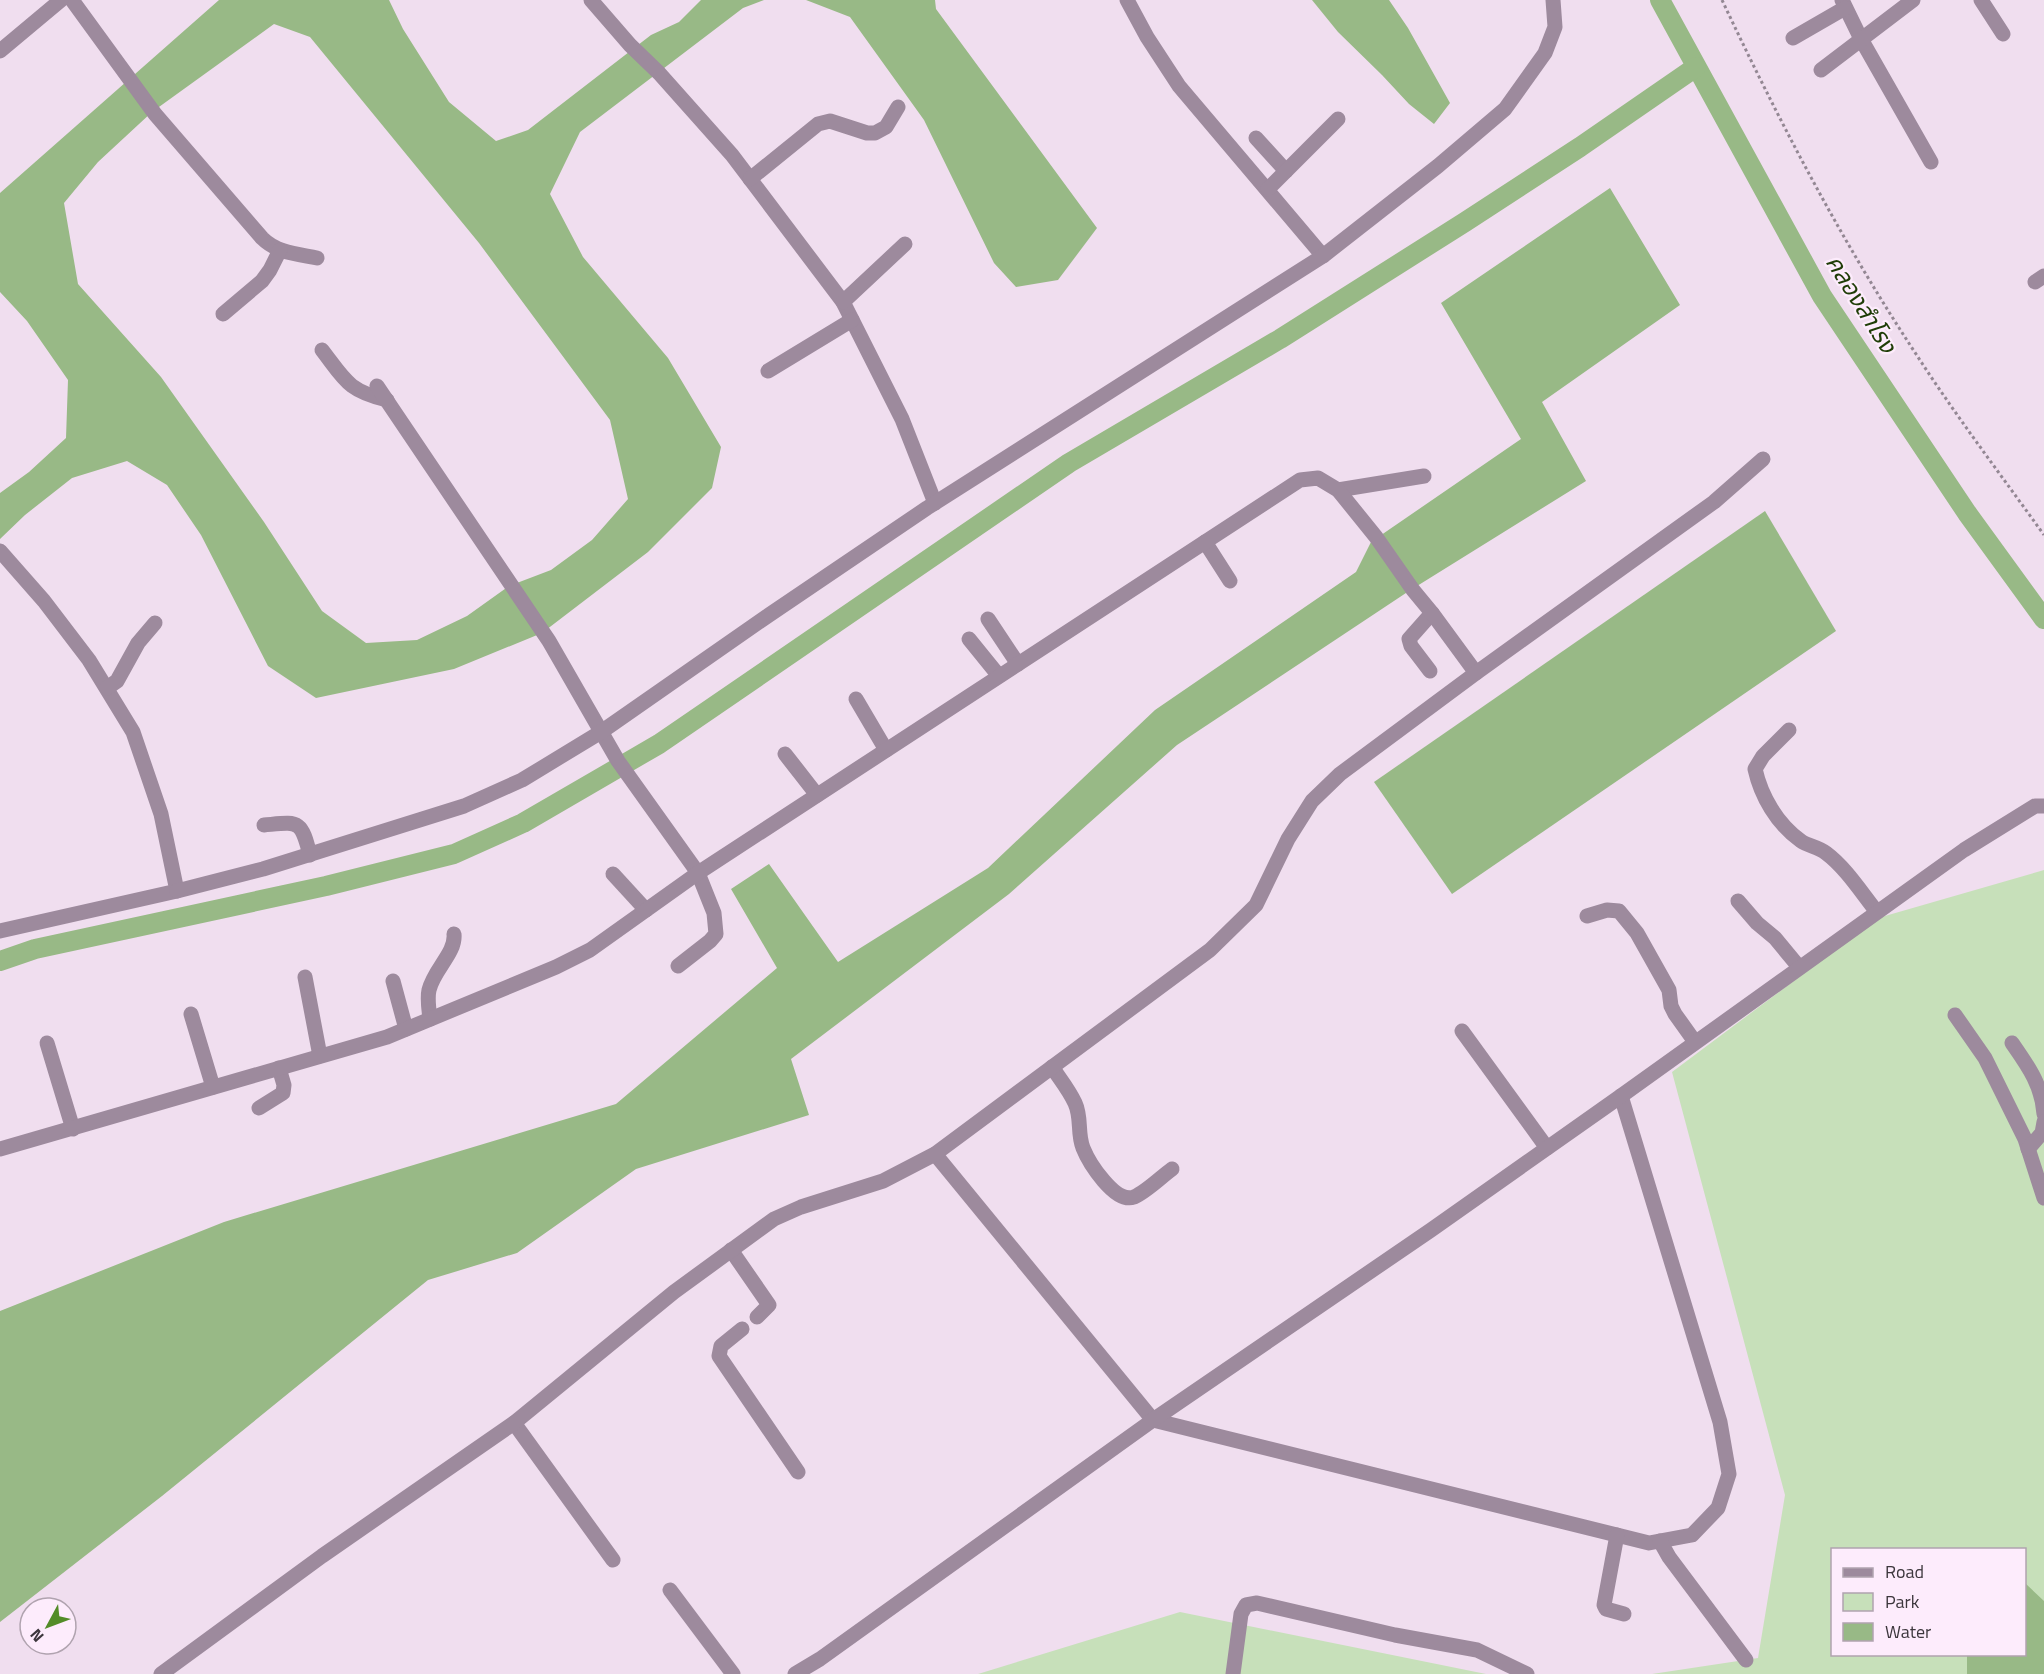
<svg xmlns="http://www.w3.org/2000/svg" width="2044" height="1674" font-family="'Titillium Web','Noto Sans Thai',sans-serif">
	<rect width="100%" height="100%" fill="#f0deef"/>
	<g fill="#c7e0ba" fill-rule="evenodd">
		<path d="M2044 870V1674H1652L1758 1658 1785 1495 1672 1072 1878 918ZM1832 1550H2024V1654H1832Z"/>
		<polygon points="1180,1612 1486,1674 978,1674"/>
	</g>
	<g fill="#98b986" fill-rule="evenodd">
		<path d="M219 0H389L403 29 449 102 496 141 528 130 651 35 679 22 701 0H764L743 8 580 132 550 194 583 257 668 358 721 447 712 488 648 552 542 633 454 669 316 698 268 666 201 535 167 485 127 461 72 478 25 515 0 539V493L29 472 66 438 68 380 27 321 0 292V193ZM274 24 310 37 479 243 610 420 628 499 592 540 551 570 509 586 467 616 417 640 366 643 322 611 264 522 161 377 78 284 64 203 98 162 152 112Z"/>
		<polygon points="806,0 935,0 936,9 1097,228 1058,280 1016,287 994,263 924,120 850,17"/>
		<polygon points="1312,0 1389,0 1408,28 1450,103 1434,124 1409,104 1382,75 1338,32"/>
		<polygon points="1610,188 1680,305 1542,402 1586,481 1409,591 1177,745 1009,894 791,1059 809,1115 636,1169 517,1253 428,1280 162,1496 0,1622 0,1311 224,1222 616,1104 777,968 731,889 769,864 838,962 988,868 1155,710 1356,572 1371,542 1521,439 1441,303"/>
		<polygon points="1765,511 1836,631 1452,894 1374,782"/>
		<polygon points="2025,1583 2044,1601 2044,1674 1967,1674 1967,1655 2024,1654"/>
	</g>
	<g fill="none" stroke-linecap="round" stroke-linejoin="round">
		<g stroke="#98b986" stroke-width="20">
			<polyline points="1660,0 1822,296 1967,513 2044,619"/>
			<polyline points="0,961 35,949 326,886 454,854 523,823 659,744 1069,463 1280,339 1465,222 1580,147 1696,67"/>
		</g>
		<path stroke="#938793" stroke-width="3" stroke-dasharray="3 3" stroke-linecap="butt" d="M1722 0C1779 121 1842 242 1916 354 1956 416 2001 475 2044 535"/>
		<g stroke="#9d8a9d" stroke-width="15">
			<path d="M72 0 155 114 262 238C277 253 297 254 317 258"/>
			<polyline points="591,0 630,45 659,73 732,155 843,302 902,419 935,503"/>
			<polyline points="1127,0 1147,37 1179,86 1323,256"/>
			<polyline points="1842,0 1861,39 1931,162"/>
			<polyline points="1981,0 2003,34"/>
			<polyline points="1793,38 1845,8"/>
			<polyline points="0,51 61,0"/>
			<polyline points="1821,70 1913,0"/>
			<polyline points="1256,138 1286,171"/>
			<polyline points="750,179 818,124 830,121 867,133 875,133 886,127 898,107"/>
			<polyline points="1268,189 1338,119"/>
			<polyline points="2035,282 2044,276"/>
			<polyline points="843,302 905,244"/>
			<polyline points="223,314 262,281 270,270 280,250"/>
			<path d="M322 350C345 380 348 391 387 400"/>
			<polyline points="768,371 852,320"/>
			<polyline points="377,386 549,641 618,761 698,873 714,913 716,934 710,941 678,966"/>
			<polyline points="1338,490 1424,476"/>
			<polyline points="1205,542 1230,581"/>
			<polyline points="0,551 44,601 89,660 133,732 161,814 177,891 0,931"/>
			<polyline points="988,619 1018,664"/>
			<polyline points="969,639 999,676"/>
			<polyline points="1430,671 1411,646 1409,639 1432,613"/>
			<polyline points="107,688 117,681 138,643 155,623"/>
			<polyline points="856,699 886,750"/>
			<path d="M1789 730 1763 756 1755 769C1761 796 1777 824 1801 841 1808 846 1819 847 1826 853 1846 868 1861 892 1877 912"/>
			<polyline points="785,754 817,795"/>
			<path d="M264 825C299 822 301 819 310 855"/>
			<polyline points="613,874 646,910"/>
			<polyline points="177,891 263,869 464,806 522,780 601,732 769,615 927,508 1323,256 1438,166 1505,109 1545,53 1555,27 1553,0"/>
			<polyline points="1738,901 1757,923 1775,938 1799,967"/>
			<polyline points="1587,916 1607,910 1619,911 1637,933 1669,990 1671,1006 1675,1014 1695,1042"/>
			<polyline points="305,977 320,1056"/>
			<polyline points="393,981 406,1029"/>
			<polyline points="191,1014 213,1087"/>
			<polyline points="1955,1015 1985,1058 2025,1139 2044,1198"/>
			<path d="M430 1019C429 1010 427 999 429 990 434 969 456 953 454 934"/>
			<polyline points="1462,1031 1547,1148"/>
			<polyline points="47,1043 73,1129"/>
			<path d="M2012 1043C2028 1066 2042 1085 2044 1114"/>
			<path d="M1052 1067C1060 1079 1069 1090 1075 1103 1082 1118 1077 1133 1083 1148 1089 1163 1115 1204 1134 1197 1146 1192 1161 1177 1172 1169"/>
			<polyline points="259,1108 283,1093 284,1085 279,1068"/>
			<polyline points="0,1149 387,1037 556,967 590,950 698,873 1300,480 1318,478 1338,490 1376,537 1413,590 1432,613 1476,673"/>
			<polyline points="2028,1149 2042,1133 2044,1122"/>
			<polyline points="935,1154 1153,1420 1649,1543 1692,1535 1718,1508 1729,1474 1720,1422 1621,1096"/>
			<polyline points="731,1250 769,1305 757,1317"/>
			<polyline points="742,1329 721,1346 719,1356 798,1472"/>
			<polyline points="514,1423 613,1560"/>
			<polyline points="1617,1535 1604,1605 1606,1609 1624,1614"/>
			<polyline points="1660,1541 1669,1557 1746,1660"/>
			<polyline points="670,1590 733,1674"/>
			<polyline points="161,1674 322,1556 514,1423 674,1292 774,1219 801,1207 883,1181 935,1154 1210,950 1256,905 1288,839 1312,801 1340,774 1476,673 1714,502 1763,459"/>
			<polyline points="795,1674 820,1659 1153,1420 1431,1230 1621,1096 1964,850 2035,806 2044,806"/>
			<polyline points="1233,1674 1241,1614 1246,1605 1257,1603 1395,1635 1477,1650 1527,1674"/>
		</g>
	</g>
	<g text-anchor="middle" stroke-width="4.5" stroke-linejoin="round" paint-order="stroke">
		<g font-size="24" font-style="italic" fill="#1f3d07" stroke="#fdecfc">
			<text transform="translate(1861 304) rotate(58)" y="8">คลองสำโรง</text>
		</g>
	</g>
	<rect x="1831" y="1548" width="195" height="108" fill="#fdecfc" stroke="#b0a3af" stroke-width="1.5"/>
	<rect x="1843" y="1568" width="30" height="9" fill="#9d8a9d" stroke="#b0a3af" stroke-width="1.5"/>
	<text x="1885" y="1578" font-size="18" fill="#3c363c">Road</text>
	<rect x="1843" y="1593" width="30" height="18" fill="#c7e0ba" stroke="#b0a3af" stroke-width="1.5"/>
	<text x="1885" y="1608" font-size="18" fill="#3c363c">Park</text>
	<rect x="1843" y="1623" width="30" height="18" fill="#98b986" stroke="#b0a3af" stroke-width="1.5"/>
	<text x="1885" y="1638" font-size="18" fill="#3c363c">Water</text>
	<g transform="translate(48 1626) rotate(229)"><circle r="28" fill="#fdecfc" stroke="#b0a3af" stroke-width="1.5"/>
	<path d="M0-4.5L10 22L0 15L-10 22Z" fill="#538c28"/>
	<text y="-9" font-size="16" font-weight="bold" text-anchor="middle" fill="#3c363c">N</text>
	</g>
</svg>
